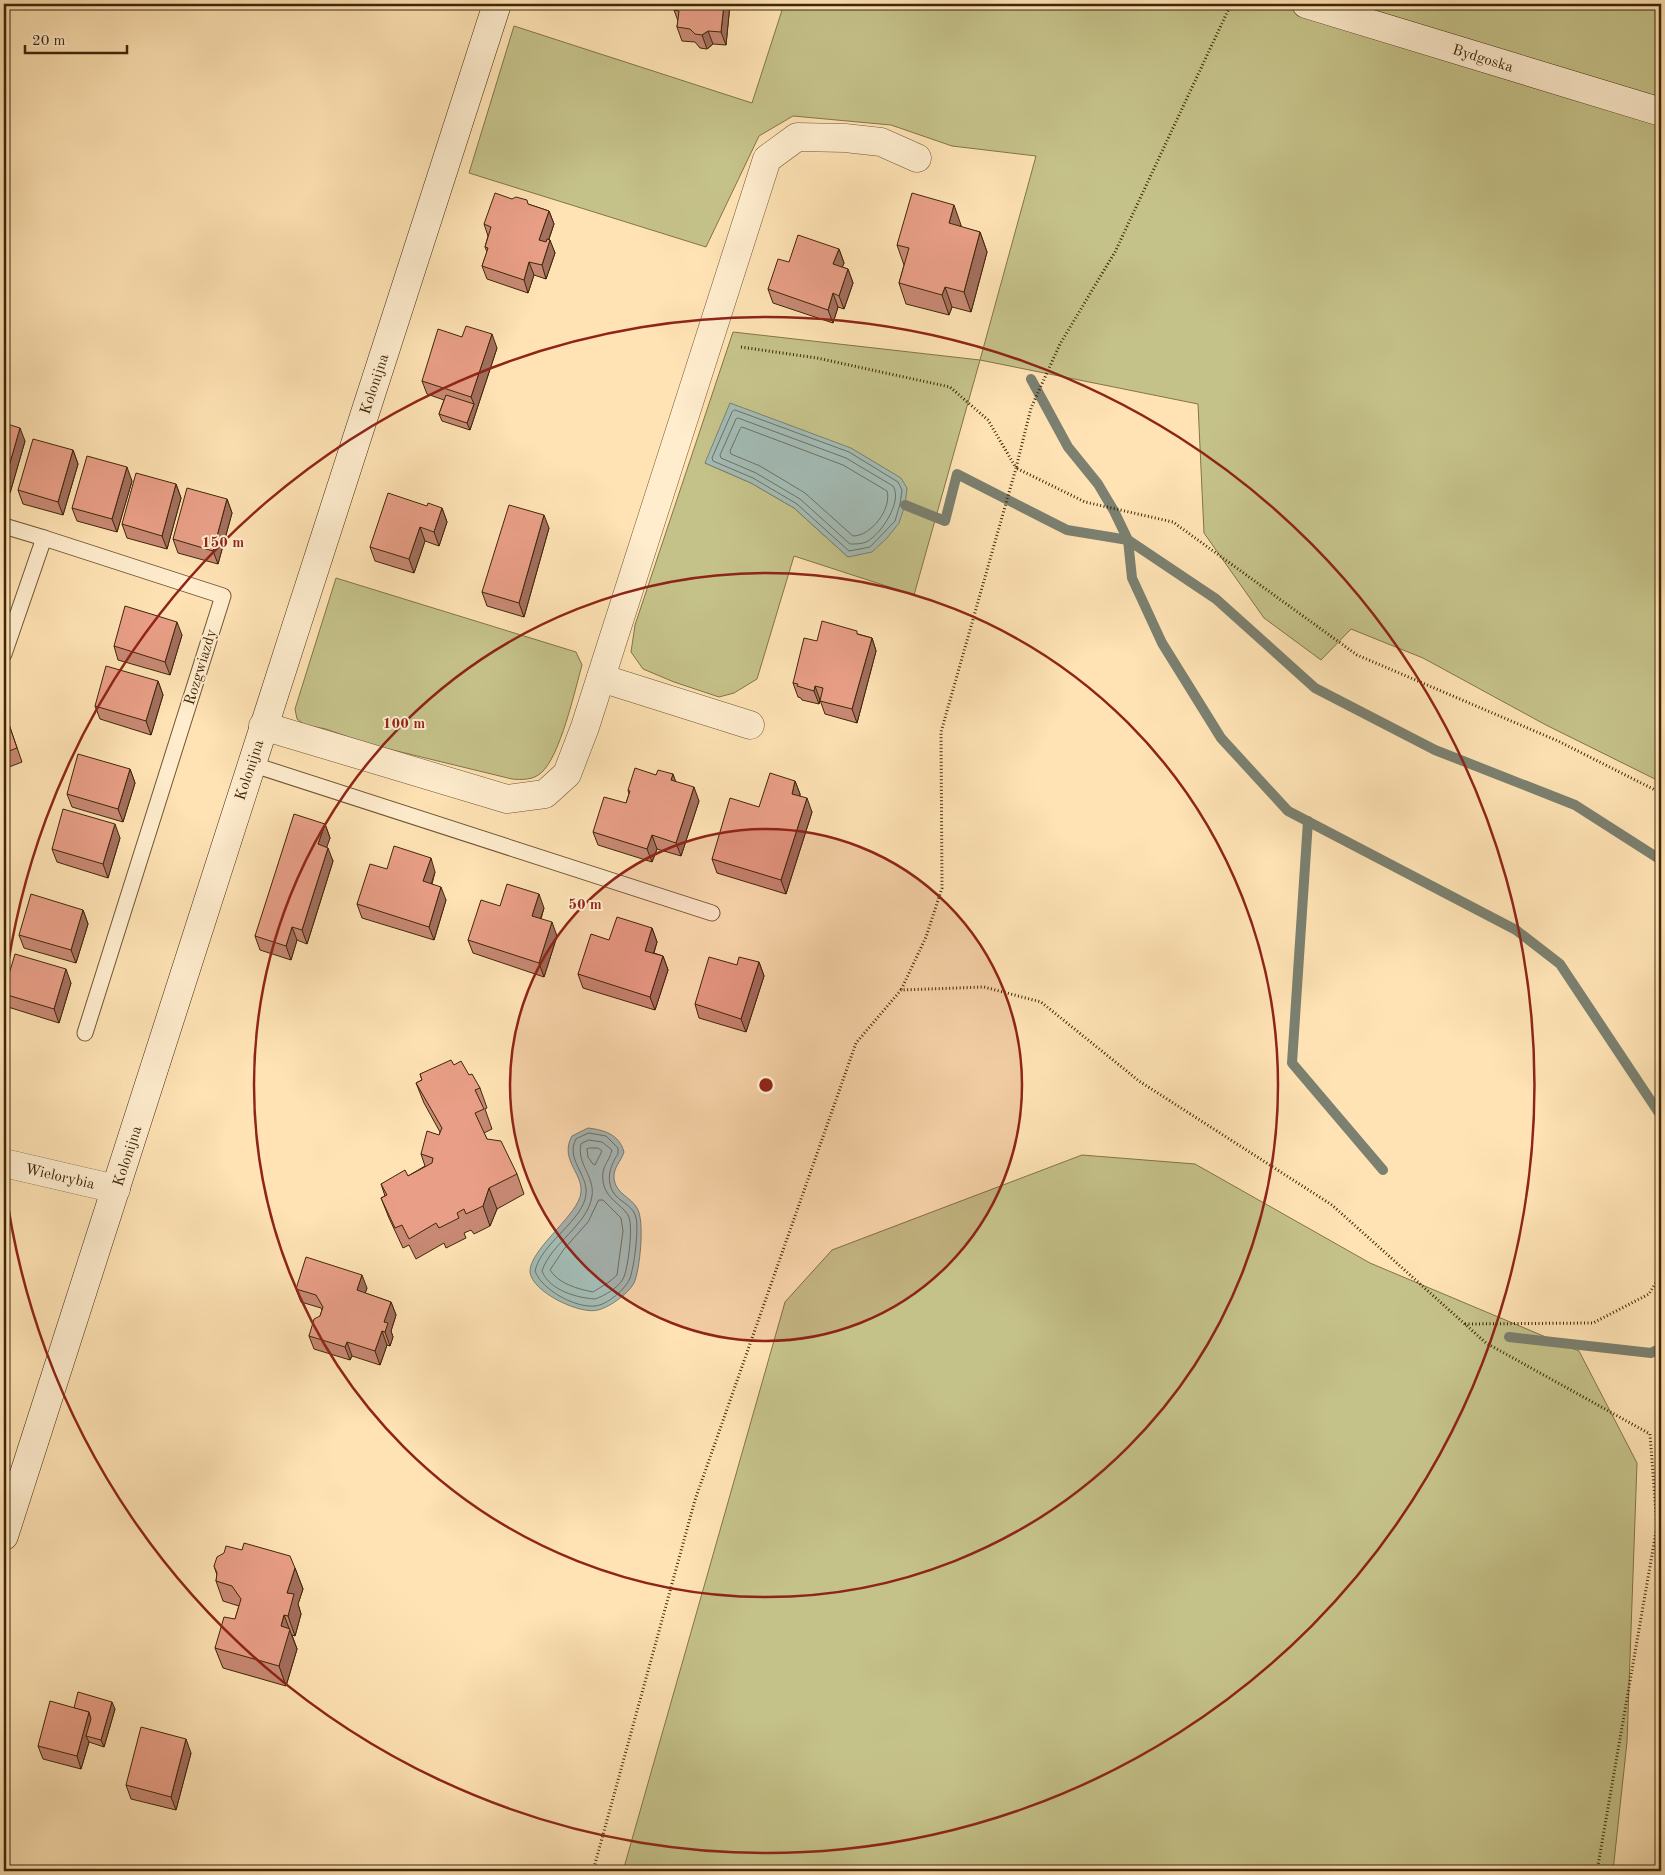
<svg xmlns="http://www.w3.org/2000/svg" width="1665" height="1875" font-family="'Old Standard TT',serif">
	<rect width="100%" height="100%" fill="#ffe3b4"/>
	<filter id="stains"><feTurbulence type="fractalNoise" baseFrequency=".004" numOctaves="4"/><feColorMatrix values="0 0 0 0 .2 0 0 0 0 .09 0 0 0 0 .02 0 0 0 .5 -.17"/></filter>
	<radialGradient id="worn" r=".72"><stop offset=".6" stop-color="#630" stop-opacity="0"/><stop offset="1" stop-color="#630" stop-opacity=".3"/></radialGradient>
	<g fill="#c5c289" stroke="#827448" fill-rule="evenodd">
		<path d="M784 4H1661V782L1546 725 1423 658 1351 629 1321 660 1264 618 1204 533 1198 404 980 360 914 595 794 556 757 679 734 693 719 697 674 682 643 669 631 652 635 625 733 332 980 360 1036 156 952 146 891 125 793 116 759 136 706 247 469 173 514 26 752 103ZM705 463 907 488 848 557 794 508 751 483Z"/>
		<path d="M336 578 576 652 582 665C575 690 560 757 541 773 533 780 522 780 512 779L368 744 326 729 305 725 297 719 295 709Z"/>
		<polygon points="1082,1155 1195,1164 1370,1263 1579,1351 1637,1463 1627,1742 1613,1871 623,1871 785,1302 832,1250"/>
	</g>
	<g fill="#a3bcb6" stroke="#7b8070">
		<polygon points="730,403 851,448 901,478 907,488 905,505 899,523 887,538 872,552 848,557 794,508 751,483 705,463"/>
		<path d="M588 1128C604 1130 619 1134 624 1152 621 1162 613 1167 614 1179 616 1194 631 1197 637 1208 645 1220 640 1270 634 1283 628 1294 610 1307 598 1310 580 1315 532 1292 530 1272 529 1251 573 1219 580 1197 587 1175 558 1161 572 1136Z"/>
	</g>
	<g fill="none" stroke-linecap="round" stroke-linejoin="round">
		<g stroke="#71715f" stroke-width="1">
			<polygon points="735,410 849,452 898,482 902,490 900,504 895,521 870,547 849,551 797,504 753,478 713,461 712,458 732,412"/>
			<path d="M738 418 846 458 893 486C903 501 881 535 866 542 862 544 855 544 850 544L800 499 756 473 721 458 720 455 736 419Z"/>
			<path d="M742 427 843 465 887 491C892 509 871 536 853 536L805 493 760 466 731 454 730 451 740 429Z"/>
			<path d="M589 1133 606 1136 618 1148V1154C609 1167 605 1183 616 1196 623 1203 634 1207 636 1218 639 1228 634 1268 630 1278 626 1289 607 1305 595 1306 575 1308 542 1290 535 1271 541 1243 584 1220 586 1194 588 1174 565 1159 576 1139Z"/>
			<path d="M589 1140 602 1142 612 1150C609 1163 601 1165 603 1182 606 1199 620 1203 628 1215 634 1224 628 1270 623 1279 618 1288 604 1296 595 1299 577 1298 549 1290 542 1271 551 1243 588 1225 592 1196 595 1176 576 1163 581 1144Z"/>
			<polygon points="590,1148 598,1148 602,1151 595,1165 593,1164 588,1157 587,1149"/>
			<path d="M599 1200H603L621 1218 623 1231 617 1275 609 1282 593 1292C578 1289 559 1284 550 1270L564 1249 588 1222Z"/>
		</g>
		<g stroke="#7b8070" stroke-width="10">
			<polyline points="1031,379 1068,447 1098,484 1114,511 1128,540 1132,578 1162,643 1221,738 1288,811 1516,930 1560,964 1661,1116"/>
			<polyline points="905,505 945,521 957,474 1067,530 1128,540 1216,599 1315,688 1435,750 1575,805 1661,860"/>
			<polyline points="1308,821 1292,1063 1383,1170"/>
			<polyline points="1509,1337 1651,1353 1661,1348"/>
		</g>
		<defs>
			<g id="lane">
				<polyline points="4,526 44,538"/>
				<polyline points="4,654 44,538 223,596 85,1033"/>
				<polyline points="251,764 712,913"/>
			</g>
			<g id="street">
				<polyline points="601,678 750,725"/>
				<polyline points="263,726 507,799 545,794 567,774 585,727 767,159 797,137 845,138 881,142 917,158"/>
				<polyline points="4,1163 116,1189"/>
			</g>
			<g id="secondary">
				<polyline points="1306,4 1661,112"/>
				<path d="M4 1536C169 1026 331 514 497 4"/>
			</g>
		</defs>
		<use href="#lane" stroke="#6f5533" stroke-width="17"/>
		<use href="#street" stroke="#6f5533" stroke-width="29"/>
		<use href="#secondary" stroke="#3f2608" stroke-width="29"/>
		<g stroke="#3f2608" stroke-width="3" stroke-dasharray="1 2.5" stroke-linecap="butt">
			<polyline points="1231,4 1115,252 1060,344 1031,408 1016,468 1085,502 1173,522 1357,655 1558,741 1661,793"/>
			<polyline points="741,347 817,358 950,387 988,420 1016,468 941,732 942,888 926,937 901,990"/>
			<polyline points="1465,1324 1593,1323 1649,1294 1661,1274"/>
			<polyline points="593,1871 695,1500 856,1043 901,990 984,987 1041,1002 1139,1081 1332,1205 1486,1343 1650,1434 1657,1526 1597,1871"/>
		</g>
		<use href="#lane" stroke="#ffedce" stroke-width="15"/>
		<use href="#street" stroke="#ffedce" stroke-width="28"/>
		<use href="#secondary" stroke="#ffedce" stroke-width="28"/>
	</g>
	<g fill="#c88974" stroke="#3f2608">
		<polygon points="674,4 730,4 726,45 713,44 707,49 700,48 695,42 682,41 677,27 678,21 674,10"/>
		<polygon points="528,204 549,211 554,224 549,239 555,253 546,279 534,275 528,293 487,279 482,266 487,252 485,247 488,236 484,224"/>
		<polygon points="961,225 961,227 980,232 987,252 971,312 952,307 949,315 906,304 899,283 904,265 897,245"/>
		<polygon points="839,249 844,263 842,267 848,269 853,283 844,309 838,307 833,323 773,303 768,289 789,262"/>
		<polygon points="497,348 470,430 442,421 439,414 444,400 427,394 422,381"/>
		<polygon points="4,423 25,441 10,493 4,491"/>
		<polygon points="73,450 78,464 63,515 23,504 18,490"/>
		<polygon points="132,481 117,532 77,521 72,508"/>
		<polygon points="176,484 181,498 167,549 127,538 122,524"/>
		<polygon points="227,499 232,513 218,564 178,553 173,539"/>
		<polygon points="442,508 447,522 439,546 425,541 414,573 375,561 370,547"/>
		<polygon points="549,528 524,617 487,606 482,592"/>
		<polygon points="858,634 872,638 876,651 857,723 825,714 820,700 819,704 802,700 801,698 798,697 793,683 817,641"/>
		<polygon points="182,635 170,675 118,660 114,646"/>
		<polygon points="158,681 163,695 151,735 100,719 95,706"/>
		<polygon points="4,710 22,762 4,769"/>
		<polygon points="130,769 135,783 123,822 72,807 67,794"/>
		<polygon points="673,774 675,781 699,801 681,856 657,849 652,862 598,845 593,832 626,803 629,794 628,790 656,775"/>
		<polygon points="795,781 800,794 800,796 812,812 786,894 717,873 712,859 759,807"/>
		<polygon points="325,824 330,838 326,847 333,861 307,944 297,940 291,960 260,950 255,936"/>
		<polygon points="120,838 108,878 57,862 52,849"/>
		<polygon points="387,869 435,872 432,884 446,900 434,940 362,918 357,904"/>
		<polygon points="500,906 544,908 541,919 557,936 544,977 473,953 468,940"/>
		<polygon points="83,910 88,924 76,963 24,948 19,935"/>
		<polygon points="652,928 657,942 654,953 663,956 668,970 655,1010 583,988 578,974 609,940"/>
		<polygon points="759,962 764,976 746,1032 699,1018 695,1004 737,965"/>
		<polygon points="71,983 59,1023 8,1007 4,996 4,991"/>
		<polygon points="454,1065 469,1075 480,1088 487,1108 485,1109 492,1129 484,1133 487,1139 517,1174 524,1194 497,1209 490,1226 474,1234 471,1230 464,1233 466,1238 446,1248 444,1243 416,1259 409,1245 403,1248 389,1218 381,1198 385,1196 381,1184 408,1176 425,1166 421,1154 439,1135 440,1132 424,1103 416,1083 422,1080 420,1074"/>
		<polygon points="367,1288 365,1293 391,1302 396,1315 391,1331 393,1337 390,1346 387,1345 380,1365 352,1356 350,1360 314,1349 309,1336 320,1316 322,1310 321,1308 301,1302 296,1289"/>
		<polygon points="214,1566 295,1568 303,1589 298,1604 301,1614 295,1636 292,1635 297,1649 286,1686 223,1668 215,1648 235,1619 239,1606 223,1601 216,1581 217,1575"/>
		<polygon points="74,1708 115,1709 104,1747 89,1742 81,1769 43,1759 38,1746"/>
		<polygon points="191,1753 176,1810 131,1799 126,1785"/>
	</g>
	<g fill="#a36f5e" stroke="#3f2608">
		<polygon points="724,4 730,4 726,45 721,32"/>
		<polygon points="708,31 713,44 707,49 702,35"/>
		<polygon points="954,205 961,225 957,243 949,223"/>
		<polygon points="549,211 554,224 544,253 539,240"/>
		<polygon points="980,232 987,252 971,312 964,292"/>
		<polygon points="550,240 555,253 546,279 542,265"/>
		<polygon points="839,249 844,263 838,278 833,264"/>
		<polygon points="529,262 534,275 528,293 524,280"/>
		<polygon points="848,269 853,283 844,309 839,296"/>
		<polygon points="945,287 952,307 949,315 942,295"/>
		<polygon points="833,293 838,307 833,323 828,310"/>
		<polygon points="492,334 497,348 470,430 467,423 474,404 471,397"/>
		<polygon points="20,428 25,441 10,493 5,480"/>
		<polygon points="73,450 78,464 63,515 58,502"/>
		<polygon points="127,467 132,481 117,532 112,519"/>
		<polygon points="176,484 181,498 167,549 162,536"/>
		<polygon points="227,499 232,513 218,564 213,551"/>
		<polygon points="442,508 447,522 439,546 434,532"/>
		<polygon points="544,515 549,528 524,617 519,603"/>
		<polygon points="420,527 425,541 414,573 409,559"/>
		<polygon points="177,622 182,635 170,675 165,662"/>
		<polygon points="872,638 876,651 857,723 852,709"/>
		<polygon points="158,681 163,695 151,735 146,721"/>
		<polygon points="815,686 820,700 819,704 814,691"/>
		<polygon points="130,769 135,783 123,822 118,809"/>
		<polygon points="673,774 678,788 671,780"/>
		<polygon points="795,781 800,794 797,808 792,794"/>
		<polygon points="694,787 699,801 681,856 676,843"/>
		<polygon points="807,798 812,812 786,894 781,880"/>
		<polygon points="115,824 120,838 108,878 103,864"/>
		<polygon points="325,824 330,838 323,858 318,844"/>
		<polygon points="652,835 657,849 652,862 647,849"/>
		<polygon points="328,848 333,861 307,944 302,930"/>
		<polygon points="431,858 435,872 428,894 423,881"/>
		<polygon points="441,887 446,900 434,940 429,927"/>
		<polygon points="539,894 544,908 537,929 532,916"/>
		<polygon points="83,910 88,924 76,963 71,950"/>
		<polygon points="552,922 557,936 544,977 539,963"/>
		<polygon points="292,927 297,940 291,960 286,946"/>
		<polygon points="652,928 657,942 650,964 645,951"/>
		<polygon points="663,956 668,970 655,1010 650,997"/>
		<polygon points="759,962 764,976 746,1032 741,1019"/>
		<polygon points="66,969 71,983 59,1023 54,1009"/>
		<polygon points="489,1188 497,1209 490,1226 483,1206"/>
		<polygon points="362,1275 367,1288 362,1303 357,1290"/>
		<polygon points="391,1302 396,1315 391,1331 393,1337 390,1346 385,1332 384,1322"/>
		<polygon points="382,1331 387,1345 380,1365 375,1351"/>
		<polygon points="347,1342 352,1356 350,1360 345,1347"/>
		<polygon points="295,1568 303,1589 298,1604 301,1614 295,1636 288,1616 287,1593"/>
		<polygon points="284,1615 297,1649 286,1686 279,1666 281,1626"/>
		<polygon points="112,1702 115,1709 104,1747 101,1740"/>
		<polygon points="89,1712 94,1726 86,1736 89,1742 81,1769 77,1756"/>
		<polygon points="186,1739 191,1753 176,1810 171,1797"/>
	</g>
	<g fill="#e99f87" stroke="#3f2608">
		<polygon points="674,4 724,4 721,32 708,31 702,35 695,34 690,29 677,27 679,11 674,10"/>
		<polygon points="495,193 512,199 516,197 527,200 528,204 549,211 539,240 546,242 547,239 550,240 542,265 529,262 524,280 482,266 488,248 485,247 491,227 484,224"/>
		<polygon points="912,193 954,205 949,223 980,232 964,292 945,287 942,295 899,283 909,248 897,245"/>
		<polygon points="798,235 839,249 833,264 848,269 839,296 833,293 828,310 768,289 778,259 789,262"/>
		<polygon points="466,326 492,334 471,397 422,381 438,329 462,337"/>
		<polygon points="446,395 474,404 467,423 439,414"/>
		<polygon points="4,423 20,428 5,480 4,479"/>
		<polygon points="33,439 73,450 58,502 18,490"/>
		<polygon points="87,456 127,467 112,519 72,508"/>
		<polygon points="136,473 176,484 162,536 122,524"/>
		<polygon points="187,488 227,499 213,551 173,539"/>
		<polygon points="388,493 427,506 428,503 442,508 434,532 420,527 409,559 370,547"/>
		<polygon points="509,505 544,515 519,603 482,592"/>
		<polygon points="125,606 177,622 165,662 114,646"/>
		<polygon points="822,621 857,631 857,634 872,638 852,709 820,701 823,688 815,686 814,691 797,686 798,684 793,683 804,638 817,641"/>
		<polygon points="106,666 158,681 146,721 95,706"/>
		<polygon points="4,710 17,748 4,753"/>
		<polygon points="78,754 130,769 118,809 67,794"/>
		<polygon points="635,768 656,775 658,770 673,774 671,780 694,787 676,843 652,835 647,849 593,832 604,797 626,803 630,791 628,790"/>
		<polygon points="770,773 795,781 792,794 807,798 781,880 712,859 730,798 759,807"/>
		<polygon points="63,809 115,824 103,864 52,849"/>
		<polygon points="294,814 325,824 318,844 328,848 302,930 292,927 286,946 255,936"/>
		<polygon points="394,846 431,858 423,881 441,887 429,927 357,904 370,864 387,869"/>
		<polygon points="507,884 539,894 532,916 552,922 539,963 468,940 481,900 500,906"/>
		<polygon points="31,894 83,910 71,950 19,935"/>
		<polygon points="617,917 652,928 645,951 663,956 650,997 578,974 591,934 609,940"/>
		<polygon points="15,954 66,969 54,1009 4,994 4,991"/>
		<polygon points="709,957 737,965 739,957 759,962 741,1019 695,1004"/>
		<polygon points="451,1060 454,1065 461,1061 469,1075 472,1074 480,1088 475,1090 484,1109 475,1113 487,1139 501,1141 517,1174 489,1188 483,1206 466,1214 464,1209 457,1213 459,1218 439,1228 436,1223 409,1239 402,1225 395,1228 381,1198 387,1195 381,1184 405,1170 408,1176 432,1163 433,1158 421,1154 427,1131 439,1135 442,1128 416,1083 422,1080 420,1074"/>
		<polygon points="306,1257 362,1275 357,1290 391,1302 384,1322 388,1323 385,1332 382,1331 375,1351 347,1342 345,1347 309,1336 314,1319 320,1316 323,1307 316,1295 296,1289"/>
		<polygon points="244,1543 290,1556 295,1568 287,1593 294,1594 288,1616 284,1615 281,1626 290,1629 279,1666 215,1648 224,1617 235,1619 241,1599 232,1586 216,1581 217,1573 214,1566 217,1557 224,1553 226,1546 242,1550"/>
		<polygon points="78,1692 112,1702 101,1740 86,1736 91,1719 89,1712 74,1708"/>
		<polygon points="50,1701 89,1712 77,1756 38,1746"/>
		<polygon points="141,1727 186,1739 171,1797 126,1785"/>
	</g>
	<circle cx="766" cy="1085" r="256" fill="#8f2418" fill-opacity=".12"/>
	<g fill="none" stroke="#8f2418" stroke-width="2.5">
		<circle cx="766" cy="1085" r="256"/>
		<circle cx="766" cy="1085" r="512"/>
		<path d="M5 985A768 768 0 1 1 5 1185"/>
	</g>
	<g text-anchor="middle" stroke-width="4" stroke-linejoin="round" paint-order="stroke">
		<g font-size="15" fill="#3f2608" stroke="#ffedce">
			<text transform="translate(1483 58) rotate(17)" y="5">Bydgoska</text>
			<text transform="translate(374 384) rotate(-72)" y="5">Kolonijna</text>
			<text transform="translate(200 667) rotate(-73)" y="5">Rozgwiazdy</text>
			<text transform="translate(249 770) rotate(-72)" y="5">Kolonijna</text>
			<text transform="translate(127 1156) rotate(-72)" y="5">Kolonijna</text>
			<text transform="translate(60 1176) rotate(13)" y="5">Wielorybia</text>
		</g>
	</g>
	<circle cx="766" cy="1085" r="8" fill="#8f2418" stroke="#ffedce" stroke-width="2.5"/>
	<g font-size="15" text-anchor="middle" font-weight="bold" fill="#8f2418" stroke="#ffedce" stroke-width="4" stroke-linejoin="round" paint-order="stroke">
		<text x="223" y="547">150 m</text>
		<text x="404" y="728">100 m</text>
		<text x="585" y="909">50 m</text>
	</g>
	<rect width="1665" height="1875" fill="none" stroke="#ffe3b4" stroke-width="20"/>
	<rect x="5" y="5" width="1655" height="1865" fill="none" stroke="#3f2608" stroke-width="2.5"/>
	<rect x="10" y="10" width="1645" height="1855" fill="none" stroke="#3f2608"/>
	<path d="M25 45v8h102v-8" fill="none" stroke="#3f2608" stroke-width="2.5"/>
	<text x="32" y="45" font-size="15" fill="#3f2608" stroke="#ffedce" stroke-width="4" paint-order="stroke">20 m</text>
	<rect width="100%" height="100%" filter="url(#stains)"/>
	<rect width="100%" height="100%" fill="url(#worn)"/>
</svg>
